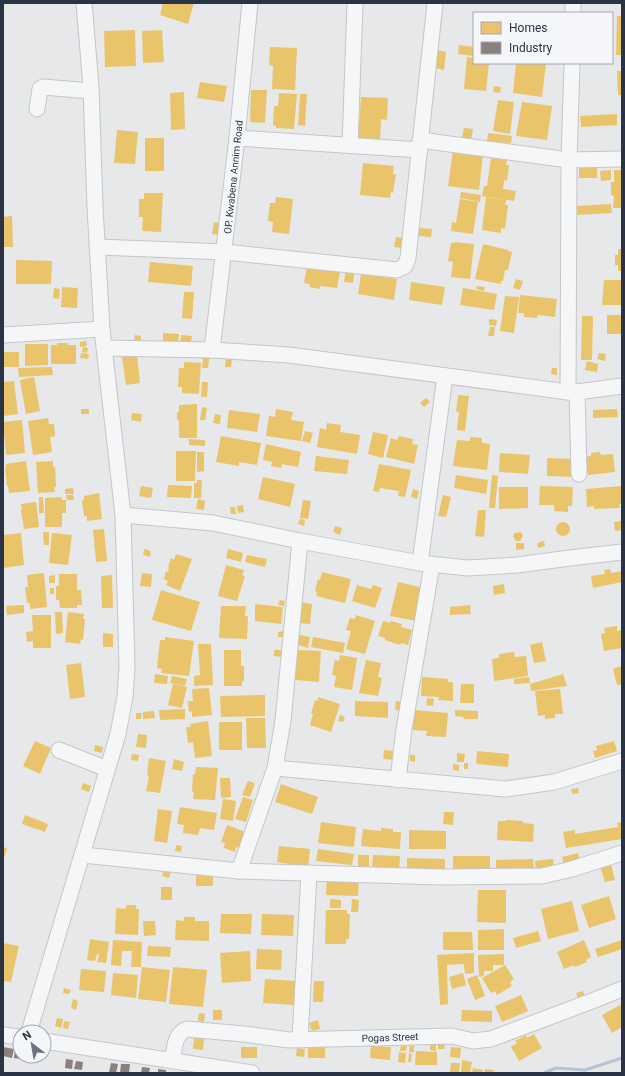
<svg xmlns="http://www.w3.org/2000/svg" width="625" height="1076" font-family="Roboto,sans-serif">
	<rect width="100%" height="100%" fill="#e6e8ea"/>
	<g fill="#e9c46a">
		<polygon points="163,3 194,3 188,24 160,15"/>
		<polygon points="617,16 622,16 622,55 616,55"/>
		<polygon points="135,30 136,66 105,67 104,31"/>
		<polygon points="162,30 164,62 143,63 142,31"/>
		<polygon points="459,45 474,47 473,56 458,54"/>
		<polygon points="270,47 297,48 295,90 272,89 273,66 269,65"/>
		<polygon points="436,50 446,52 444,70 434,68"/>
		<polygon points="467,57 474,58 474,63 489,63 486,91 464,89"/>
		<polygon points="516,63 546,63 542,97 513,93"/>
		<polygon points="617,71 622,71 622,95 618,95"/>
		<polygon points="200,82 227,86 224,102 197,98"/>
		<polygon points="494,86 501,87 500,93 493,92"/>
		<polygon points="251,90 267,90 265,123 250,122"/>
		<polygon points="184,92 185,129 171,130 170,93"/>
		<polygon points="279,93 297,94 294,129 276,128 276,126 273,125 274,106 278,106"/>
		<polygon points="300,94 307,94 305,126 298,125"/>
		<polygon points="361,97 388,98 387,120 381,119 380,140 358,139"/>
		<polygon points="498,100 514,102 510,134 493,131"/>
		<polygon points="522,102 552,106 547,140 516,136"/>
		<polygon points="617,114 617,125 581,127 580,116"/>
		<polygon points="464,128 473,129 471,140 462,138"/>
		<polygon points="117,130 138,132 135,164 114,163"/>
		<polygon points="488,133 512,136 511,143 487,141"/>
		<rect x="145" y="138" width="19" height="33"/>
		<polygon points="453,151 483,154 479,190 448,186"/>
		<polygon points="491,158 507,160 506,165 509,165 507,181 504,180 503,189 516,191 514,201 482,196 484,186 487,186"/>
		<polygon points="363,163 394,166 393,174 396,174 393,193 391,192 390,198 360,195"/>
		<rect x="579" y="165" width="18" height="13"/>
		<polygon points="611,170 611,180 601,181 600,171"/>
		<polygon points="614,170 622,170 622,208 613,208 614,196 611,195 611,182 614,182"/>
		<polygon points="461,192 481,195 480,202 460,198"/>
		<polygon points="144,193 163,193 161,232 142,231 143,217 139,217 139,199 144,199"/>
		<polygon points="276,197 293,199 289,234 272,232 273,222 268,221 270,203 275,203"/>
		<polygon points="486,197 506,200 505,205 508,205 505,229 501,228 501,233 482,230"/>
		<polygon points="460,199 478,202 473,234 451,231 452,222 456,223"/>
		<polygon points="611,204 612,213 577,215 576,206"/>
		<polygon points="12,216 13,247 3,247 3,217"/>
		<polygon points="214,222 221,223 219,235 212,234"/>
		<polygon points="419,228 432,229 431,237 418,236"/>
		<polygon points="396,237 403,238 402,248 394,247"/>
		<polygon points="455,242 474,244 470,279 451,277 453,262 448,261 451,243 455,243"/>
		<polygon points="483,244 508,250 508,251 512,252 508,270 505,270 503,281 501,281 501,284 475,279"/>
		<polygon points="618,249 622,249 622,271 618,271 618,265 615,265 615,255 618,255"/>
		<polygon points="16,260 52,261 51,284 16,284"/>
		<polygon points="150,262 193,266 191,286 148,282"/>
		<polygon points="307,267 340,272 337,288 320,286 320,289 309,287 310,284 304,283"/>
		<polygon points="346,268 355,269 353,283 344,282"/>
		<polygon points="361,274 397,279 394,300 358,294"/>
		<polygon points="516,279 523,281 520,290 513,288"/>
		<polygon points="604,280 622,280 622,305 602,305"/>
		<polygon points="411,282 445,287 442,305 409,300"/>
		<polygon points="477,286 485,287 484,291 476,289"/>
		<polygon points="62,287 78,288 77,308 61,307"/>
		<polygon points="54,288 60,289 59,299 53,298"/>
		<polygon points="463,288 497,294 494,310 460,305"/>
		<polygon points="184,292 194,292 192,319 182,318"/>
		<polygon points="520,295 557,299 555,317 538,315 537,318 524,317 524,313 518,313"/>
		<polygon points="505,296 519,297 514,333 500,331"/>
		<rect x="607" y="315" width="15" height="19"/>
		<polygon points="582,316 593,316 592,360 581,360"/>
		<polygon points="489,319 497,320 496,326 489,325"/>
		<polygon points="490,327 495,327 494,336 488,336"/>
		<polygon points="163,333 179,334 178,344 163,342"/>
		<polygon points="135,335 141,336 141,341 134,340"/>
		<polygon points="181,335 192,336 190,345 180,343"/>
		<polygon points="86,341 87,346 80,347 80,342"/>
		<polygon points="57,343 68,343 68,345 76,345 76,364 51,364 51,345 57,345"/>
		<polygon points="25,344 48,344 48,365 25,366"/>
		<polygon points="83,347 88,348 87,353 82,352"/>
		<rect x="3" y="352" width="16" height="15"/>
		<polygon points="81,353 89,354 88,359 80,358"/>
		<polygon points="201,353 210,353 208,368 202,368 203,359 201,359"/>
		<polygon points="599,353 606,354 605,361 597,359"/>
		<polygon points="137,355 140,383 126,385 122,357"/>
		<polygon points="226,358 232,359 231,367 225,367"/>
		<polygon points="587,361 598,364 597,372 585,370"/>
		<polygon points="184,362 201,363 199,394 182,393 182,387 178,387 179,368 184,368"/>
		<polygon points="52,367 53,375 19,377 18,368"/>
		<polygon points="552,368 557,368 557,375 551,374"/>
		<polygon points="34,377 40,411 26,414 20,380"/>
		<polygon points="14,381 18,414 3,416 3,382"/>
		<polygon points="202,382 208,382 207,397 201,397"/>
		<polygon points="458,395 469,396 465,431 457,430 459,412 456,412"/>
		<polygon points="426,398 430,402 424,407 420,403"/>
		<polygon points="197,404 197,438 179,438 179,421 177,420 177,412 179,412 179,405"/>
		<polygon points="202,407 207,408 205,420 200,420"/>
		<rect x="81" y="409" width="8" height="5"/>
		<polygon points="276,409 293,412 291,420 304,422 301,441 266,436 269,416 275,417"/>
		<polygon points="617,409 618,417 593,418 593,410"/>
		<polygon points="229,410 260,414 257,432 227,428"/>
		<polygon points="132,413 142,414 141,422 131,420"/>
		<polygon points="215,414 221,415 220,424 213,423"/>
		<polygon points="48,418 49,424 54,424 55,436 50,437 52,452 33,455 28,421"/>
		<polygon points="22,420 25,453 6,455 3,422"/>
		<polygon points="327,423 341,425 340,432 360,435 357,454 317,447 320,428 326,430"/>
		<polygon points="305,431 313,433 310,443 302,441"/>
		<polygon points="373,432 388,435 383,458 368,454"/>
		<polygon points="221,436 261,443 257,465 239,462 239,466 216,462"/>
		<polygon points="399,436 413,439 412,444 418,445 414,464 386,457 391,438 397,440"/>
		<polygon points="470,437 482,438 482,443 490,444 487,470 453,466 457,440 470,441"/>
		<polygon points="189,439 205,440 205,446 189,445"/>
		<polygon points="266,444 301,452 298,467 282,464 281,468 271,466 272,462 263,460"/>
		<polygon points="176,451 196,451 195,481 176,481"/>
		<polygon points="197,452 204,452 204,471 197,472"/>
		<polygon points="600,452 601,455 613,454 615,472 588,475 585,457 591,456 591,453"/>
		<polygon points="500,453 530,455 528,474 499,472"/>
		<polygon points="316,456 349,460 347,474 314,471"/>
		<polygon points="547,458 575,459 575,477 547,476"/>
		<polygon points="26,461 30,491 9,493 8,486 7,486 5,468 6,468 6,464"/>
		<polygon points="53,461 53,467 55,467 56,487 54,487 55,492 38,493 36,462"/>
		<polygon points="379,464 411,470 405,497 398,496 399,491 380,488 379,492 373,491"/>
		<polygon points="456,475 488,480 486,494 454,488"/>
		<polygon points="492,475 498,476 495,508 489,508"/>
		<polygon points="263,477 295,484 290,507 258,499"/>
		<polygon points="197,480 202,480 201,498 194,498 194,483 197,483"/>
		<polygon points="168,485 192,486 191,498 167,497"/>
		<polygon points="141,486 153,488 151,498 139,496"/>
		<polygon points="540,486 573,487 572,506 568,506 568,512 554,511 554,505 539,505"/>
		<polygon points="622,486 622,504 619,504 620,508 594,509 594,506 587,507 586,489"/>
		<polygon points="499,487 528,487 528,508 499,509"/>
		<polygon points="73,488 74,494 65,494 65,489"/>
		<polygon points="413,489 419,491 417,499 411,497"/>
		<polygon points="99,493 102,519 87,521 87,516 84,516 82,501 84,500 84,496"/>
		<polygon points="66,495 73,495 74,500 67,500"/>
		<polygon points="443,495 451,497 446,517 438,516"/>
		<polygon points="39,497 43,497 44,513 39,513"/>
		<polygon points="62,497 62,500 66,500 66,513 62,513 62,527 45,527 45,498"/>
		<polygon points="198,499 205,501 204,510 196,509"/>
		<polygon points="303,500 311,501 308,519 300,518"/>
		<polygon points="36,502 39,527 24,529 21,510 22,509 21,504"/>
		<polygon points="243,505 244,512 238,513 237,506"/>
		<polygon points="230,507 235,507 236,514 231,514"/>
		<polygon points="478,510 486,510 484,537 475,536"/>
		<polygon points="300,519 305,520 304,526 298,524"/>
		<polygon points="622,521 622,530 615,531 614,522"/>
		<circle cx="563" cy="529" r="7"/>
		<polygon points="335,526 342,528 340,535 333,532"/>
		<polygon points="104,529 107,561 96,562 93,530"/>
		<polygon points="43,532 49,532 49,545 44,545"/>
		<polygon points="521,532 523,536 520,541 516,541 513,536 515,533"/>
		<polygon points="21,533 24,565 3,568 3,535"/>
		<polygon points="52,533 72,535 68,565 49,563"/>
		<polygon points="544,541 545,546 538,548 537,543"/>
		<polygon points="516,543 524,543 524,549 516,550"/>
		<polygon points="144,549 151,551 150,557 143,555"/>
		<polygon points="228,549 243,553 241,562 226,558"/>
		<polygon points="176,554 192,559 180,591 166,585 168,581 164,579 166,571 168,572 169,567 168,567 171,558 174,560"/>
		<polygon points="247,555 267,559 265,567 245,562"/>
		<polygon points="226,565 244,570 242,575 245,576 237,601 218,596"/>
		<polygon points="610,569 611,573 622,571 622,582 593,588 591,576 605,574 604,570"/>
		<polygon points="322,572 351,579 345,603 316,596 317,592 315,591 318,579 320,580"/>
		<polygon points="44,573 47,607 30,609 30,603 27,603 25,587 28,587 27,575"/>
		<polygon points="142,573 152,574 151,587 140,586"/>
		<polygon points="59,574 77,574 77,590 81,590 82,605 77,605 77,608 60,608 59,600 56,600 56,586 59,586"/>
		<polygon points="55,575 55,583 49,583 49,576"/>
		<polygon points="112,575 113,608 102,608 101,576"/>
		<polygon points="398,582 424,588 417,621 390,616"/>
		<polygon points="504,584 505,593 494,595 493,586"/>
		<polygon points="357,585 371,589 373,585 382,588 375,608 352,601"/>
		<rect x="50" y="588" width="4" height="6"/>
		<polygon points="161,590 200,602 191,631 152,620"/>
		<polygon points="280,600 285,601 284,606 278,605"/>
		<polygon points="300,602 312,604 310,624 298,623"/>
		<polygon points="255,604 283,607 281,624 255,621"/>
		<polygon points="24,605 24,613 7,615 6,606"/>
		<polygon points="470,605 471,614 450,615 450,607"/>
		<polygon points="221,606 246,606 245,616 248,616 247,639 219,638"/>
		<polygon points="55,612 62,612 63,633 56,634"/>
		<polygon points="68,612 84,614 83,619 85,619 83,640 81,639 80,644 65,642"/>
		<polygon points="32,615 51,615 51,648 33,648 33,641 27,642 26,632 33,631"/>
		<polygon points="356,615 375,621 365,654 346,649 351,631 346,630 350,618 355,619"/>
		<polygon points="383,621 390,623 391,621 402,624 401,627 412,630 408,645 401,643 400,645 385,640 385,638 378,636"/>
		<polygon points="617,626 617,631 622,630 622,648 604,651 601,634 605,633 604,628"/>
		<polygon points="284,631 284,637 278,637 278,632"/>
		<polygon points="103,633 113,634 113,647 103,647"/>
		<polygon points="299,635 310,637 308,648 297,645"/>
		<polygon points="165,637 194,641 189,676 161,673 162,669 157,668 160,640 165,640"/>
		<polygon points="313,637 345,643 343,653 311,647"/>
		<polygon points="542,642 546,661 534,663 530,645"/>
		<polygon points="198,644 211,644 213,685 194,686 194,676 200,675"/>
		<polygon points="224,650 241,650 241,666 244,666 244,681 242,681 242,686 224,686"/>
		<polygon points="274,650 283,650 282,657 274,656"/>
		<polygon points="298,650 321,651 319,682 295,680"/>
		<polygon points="514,652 515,657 526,656 528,676 494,681 492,659 499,658 499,654"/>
		<polygon points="340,655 357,658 352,690 334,687 336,676 332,675 335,660 339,661"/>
		<polygon points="366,660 381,663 378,677 382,678 378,696 359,693"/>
		<polygon points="81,663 85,697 70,699 66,665"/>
		<polygon points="622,666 622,684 617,685 613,669"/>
		<polygon points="155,674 168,676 167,684 154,683"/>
		<polygon points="563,674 567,686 531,691 530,684"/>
		<polygon points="172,676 187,679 185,686 170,683"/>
		<polygon points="422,677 448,679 448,682 453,682 453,701 438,700 439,697 421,696"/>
		<polygon points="529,677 530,683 514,684 514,679"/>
		<polygon points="173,684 187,687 182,708 168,705"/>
		<polygon points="461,684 474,684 474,703 460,703"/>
		<polygon points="209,688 212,715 192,717 192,711 189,712 188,701 193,701 192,689"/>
		<polygon points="560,689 563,714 555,714 555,718 545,719 545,715 538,716 535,691"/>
		<polygon points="265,695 265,716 221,717 220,696"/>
		<polygon points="318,697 340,704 331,732 310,725 313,714 311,713 315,700 318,701"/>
		<polygon points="427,698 434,699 433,706 426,705"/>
		<polygon points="355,701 388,702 388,718 355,716"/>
		<polygon points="396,701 406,703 405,711 395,710"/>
		<polygon points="185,709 185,719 160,720 159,710"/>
		<polygon points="414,710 448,713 446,737 426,736 427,731 413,730"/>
		<polygon points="455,710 478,711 478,719 463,719 464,717 455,716"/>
		<polygon points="154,711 155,718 143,719 143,712"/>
		<polygon points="136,713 142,713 141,719 136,719"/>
		<polygon points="340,715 345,717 343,722 338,721"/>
		<polygon points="246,718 265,718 266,748 247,748"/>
		<polygon points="208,721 212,756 195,758 193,742 188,743 186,727 191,727 190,724"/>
		<rect x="219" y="722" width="23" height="28"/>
		<polygon points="138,734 147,735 146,748 136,747"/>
		<polygon points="35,741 51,748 40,774 23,766"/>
		<polygon points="614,741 617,751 595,758 593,751 597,750 596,746"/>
		<polygon points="95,745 103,747 102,753 94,751"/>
		<polygon points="384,750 396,751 395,760 383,759"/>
		<polygon points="477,751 509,754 508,767 476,764"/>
		<polygon points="457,753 465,754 464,762 457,762"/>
		<polygon points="132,754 139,755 138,761 131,760"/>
		<polygon points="410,755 415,755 415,762 410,761"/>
		<polygon points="149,758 166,761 160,793 146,791 149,776 147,775"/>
		<polygon points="174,759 184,762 182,771 172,769"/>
		<rect x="464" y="763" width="4" height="6"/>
		<polygon points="453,764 459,765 459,771 453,770"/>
		<polygon points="196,767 218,768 215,800 193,799 194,792 192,792 193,774 195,774"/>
		<polygon points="220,778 230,778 231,797 221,798"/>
		<polygon points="248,781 255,783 250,797 242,795"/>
		<polygon points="83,783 91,786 89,792 81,789"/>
		<polygon points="281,784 318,797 312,814 275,802"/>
		<polygon points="578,788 579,793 572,794 571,789"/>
		<polygon points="243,797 253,800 246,822 235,819"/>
		<polygon points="223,799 236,801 233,821 220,819"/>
		<polygon points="180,807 217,813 214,830 200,828 198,835 183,833 184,825 177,824"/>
		<polygon points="158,809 172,811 167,843 154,841"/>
		<polygon points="444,812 454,812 453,825 443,824"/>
		<polygon points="25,815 48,824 45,832 22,824"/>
		<polygon points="506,820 523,821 523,823 534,824 533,842 497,840 498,821 506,821"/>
		<polygon points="321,822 356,827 354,847 318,843"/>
		<polygon points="622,822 622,839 566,848 563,832 575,830 575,834 618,827 617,823"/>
		<polygon points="227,825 248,833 242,849 236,847 235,852 224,848 225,843 221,842"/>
		<polygon points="381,828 393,829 393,832 401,832 400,849 361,846 363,829 381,831"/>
		<polygon points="409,830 446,831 446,849 409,849"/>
		<polygon points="176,845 182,846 181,852 175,851"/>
		<polygon points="279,846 310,849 308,868 289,866 289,864 277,862"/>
		<polygon points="3,847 7,848 3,861"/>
		<polygon points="318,849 354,854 352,865 316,861"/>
		<polygon points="578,853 580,861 564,865 562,857"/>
		<rect x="358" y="855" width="11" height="13"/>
		<polygon points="373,855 400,856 399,871 372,869"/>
		<rect x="453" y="856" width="37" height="15"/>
		<polygon points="407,858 445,859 445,872 407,871"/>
		<polygon points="533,859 534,870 496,872 496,860"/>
		<polygon points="553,859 554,869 536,871 535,861"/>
		<polygon points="610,860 615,880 605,882 599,863"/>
		<polygon points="164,869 171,871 169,878 162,876"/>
		<rect x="196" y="874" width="17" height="12"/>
		<polygon points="327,875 359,877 358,896 326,895"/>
		<rect x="161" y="887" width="11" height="13"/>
		<polygon points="478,890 506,890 506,923 477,922"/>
		<polygon points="609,896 616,919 589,928 581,905"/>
		<polygon points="330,899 341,900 341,908 330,908"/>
		<polygon points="352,899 359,900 358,912 351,912"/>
		<polygon points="572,901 579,931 548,939 541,909"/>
		<polygon points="126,905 136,905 136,909 139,909 138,935 115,934 116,908 126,909"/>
		<polygon points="326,910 347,910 347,914 350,914 349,939 346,939 346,944 325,944"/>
		<polygon points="221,914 252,914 251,934 220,933"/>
		<polygon points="262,914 294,915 293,936 261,935"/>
		<polygon points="184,917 195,917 195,921 209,921 209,941 175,940 176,920 184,921"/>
		<polygon points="143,921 155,921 156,935 144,936"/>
		<polygon points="504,929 504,950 478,950 478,930"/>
		<polygon points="538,931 541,941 516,948 513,938"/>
		<polygon points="443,932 472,932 473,950 443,950"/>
		<polygon points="90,939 109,942 106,963 97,962 99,954 97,954 95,961 87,960"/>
		<polygon points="113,940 142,942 141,967 131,967 132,951 122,951 121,966 111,965"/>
		<polygon points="584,940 591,957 586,960 587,962 575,967 574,965 564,969 557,952"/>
		<polygon points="622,940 622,949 598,957 595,949"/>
		<polygon points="3,943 19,946 11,982 3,981"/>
		<polygon points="148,946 171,947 170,957 147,956"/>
		<polygon points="257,949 282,950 281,970 256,969"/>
		<polygon points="250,951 251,981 222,983 220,953"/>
		<polygon points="474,953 474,973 465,974 464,964 447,965 448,1004 440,1005 437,955"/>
		<polygon points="504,954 504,965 493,965 493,971 484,971 484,976 479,977 478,955"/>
		<polygon points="505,965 514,979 510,982 512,986 497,995 495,991 491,993 482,978"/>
		<polygon points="142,967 170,970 166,1002 138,999"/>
		<polygon points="173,967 207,970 203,1007 169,1004"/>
		<polygon points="81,969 106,971 104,992 79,990"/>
		<polygon points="113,973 138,975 136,998 111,995"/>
		<polygon points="463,973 466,985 452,989 449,977"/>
		<polygon points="477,975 485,996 475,1000 467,979"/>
		<polygon points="265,979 296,981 294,1005 263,1003"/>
		<polygon points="314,981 324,981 323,1002 313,1002"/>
		<polygon points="64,988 71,990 69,994 63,993"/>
		<polygon points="583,991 585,997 578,999 576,993"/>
		<polygon points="521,995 528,1011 502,1022 495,1006"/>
		<polygon points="73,999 78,1001 76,1010 71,1008"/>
		<polygon points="622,1004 622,1027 612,1033 602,1015"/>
		<rect x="213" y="1010" width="9" height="10"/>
		<polygon points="462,1010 492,1011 492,1022 461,1021"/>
		<polygon points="199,1013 205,1014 204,1022 198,1021"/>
		<polygon points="57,1018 63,1019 61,1028 55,1026"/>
		<polygon points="318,1020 320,1029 312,1031 309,1023"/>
		<polygon points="64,1021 70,1022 68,1029 63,1028"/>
		<polygon points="534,1034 542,1048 519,1061 511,1047 517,1043 515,1041 526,1035 527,1038"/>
		<polygon points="194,1036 204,1037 203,1050 193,1049"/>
		<polygon points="430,1043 436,1043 436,1051 430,1050"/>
		<polygon points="438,1044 445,1044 444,1049 438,1049"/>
		<polygon points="410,1045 414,1046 414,1052 409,1052"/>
		<polygon points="308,1046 325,1047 325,1058 308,1058"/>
		<polygon points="371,1046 391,1047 390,1060 370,1058"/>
		<polygon points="401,1046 407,1046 406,1051 400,1051"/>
		<rect x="241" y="1047" width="16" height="11"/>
		<polygon points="451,1047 461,1048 460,1058 450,1057"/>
		<polygon points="297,1048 305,1049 304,1057 296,1056"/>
		<polygon points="416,1051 437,1052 437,1065 415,1065"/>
		<polygon points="399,1052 406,1053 405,1063 398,1062"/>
		<polygon points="409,1053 412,1054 411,1062 408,1062"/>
		<polygon points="462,1060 472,1062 470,1073 461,1073"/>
		<polygon points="451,1063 460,1063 459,1073 450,1073"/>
		<polygon points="473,1068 483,1070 482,1073 472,1073"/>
		<polygon points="485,1069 494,1070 493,1073 484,1073"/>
	</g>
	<g fill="#8a817c">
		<polygon points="3,1047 14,1049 12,1058 3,1056"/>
		<polygon points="15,1049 20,1050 20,1056 36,1056 35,1061 14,1058"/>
		<polygon points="66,1059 73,1060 72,1069 65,1068"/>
		<polygon points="76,1061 83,1062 82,1070 74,1069"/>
		<polygon points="111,1063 118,1064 116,1073 109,1072"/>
		<polygon points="121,1064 130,1064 129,1073 120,1073"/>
		<polygon points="142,1067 150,1068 149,1073 141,1073"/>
		<polygon points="158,1069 166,1070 166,1073 158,1073"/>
	</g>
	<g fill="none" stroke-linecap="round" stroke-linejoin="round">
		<polyline stroke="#b4c4d5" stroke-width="3" points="544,1073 556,1068 585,1070 622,1058"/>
		<defs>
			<g id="minor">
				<polyline points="573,13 573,3"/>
				<polyline points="37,109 40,89 43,87 91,91"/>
				<polyline points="237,138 420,150"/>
				<polyline points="420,140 569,160 622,159"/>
				<polyline points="350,145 355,3"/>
				<polyline points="98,247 225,252 397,270 405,266 408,258 435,3"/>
				<polyline points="3,335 102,329"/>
				<polyline points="104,348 212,350 289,355 568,392 577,392 622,386"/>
				<polyline points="212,350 237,138 250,3"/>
				<polyline points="568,392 569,160 572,63"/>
				<polyline points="577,392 579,474"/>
				<polyline points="123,515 213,523 300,541 420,563 468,568 517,565 570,558 622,552"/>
				<polyline points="420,563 445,376"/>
				<polyline points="59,750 107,769"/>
				<polyline points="275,768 506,789 554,782 622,761"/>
				<polyline points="398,780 404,729 432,565"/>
				<polyline points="83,855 239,871 442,877 542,876 572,869 622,853"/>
				<polyline points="239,871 275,768 283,721 300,541"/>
				<polyline points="29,1032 118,734 125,697 127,667 123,515 102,329 95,207 91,87 84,3"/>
				<polyline points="3,1035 20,1037"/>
				<polyline points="300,1039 309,873"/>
				<polyline points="44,1041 252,1073"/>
				<path d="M172 1060C175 1048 174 1034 187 1029L244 1034 289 1040 452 1036 473 1041 491 1039 592 1001 622 989"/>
			</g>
		</defs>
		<use href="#minor" stroke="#c4c6c8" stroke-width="17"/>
		<use href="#minor" stroke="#f5f6f7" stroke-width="15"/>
	</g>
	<g text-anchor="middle" stroke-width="4" stroke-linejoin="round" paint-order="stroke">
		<g font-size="10" fill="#2b3445" stroke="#f4f6f9">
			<text transform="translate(233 177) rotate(-84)" y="4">OP. Kwabena Annim Road</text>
			<text transform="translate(390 1037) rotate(-2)" y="4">Pogas Street</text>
		</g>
	</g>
	<rect width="625" height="1076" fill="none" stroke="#2b3445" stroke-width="8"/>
	<rect x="473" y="12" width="140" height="52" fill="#f4f6f9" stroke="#a4a8b1"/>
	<rect x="481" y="22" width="20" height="12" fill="#e9c46a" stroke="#a4a8b1"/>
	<text x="509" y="32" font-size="12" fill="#2b3445">Homes</text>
	<rect x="481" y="42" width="20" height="12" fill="#8a817c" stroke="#a4a8b1"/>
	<text x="509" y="52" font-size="12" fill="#2b3445">Industry</text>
	<g transform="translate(32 1044) rotate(329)"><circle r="19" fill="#f4f6f9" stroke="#a4a8b1"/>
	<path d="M0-3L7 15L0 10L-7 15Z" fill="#6c737f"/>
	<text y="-6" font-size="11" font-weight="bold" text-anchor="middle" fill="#2b3445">N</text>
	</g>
</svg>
